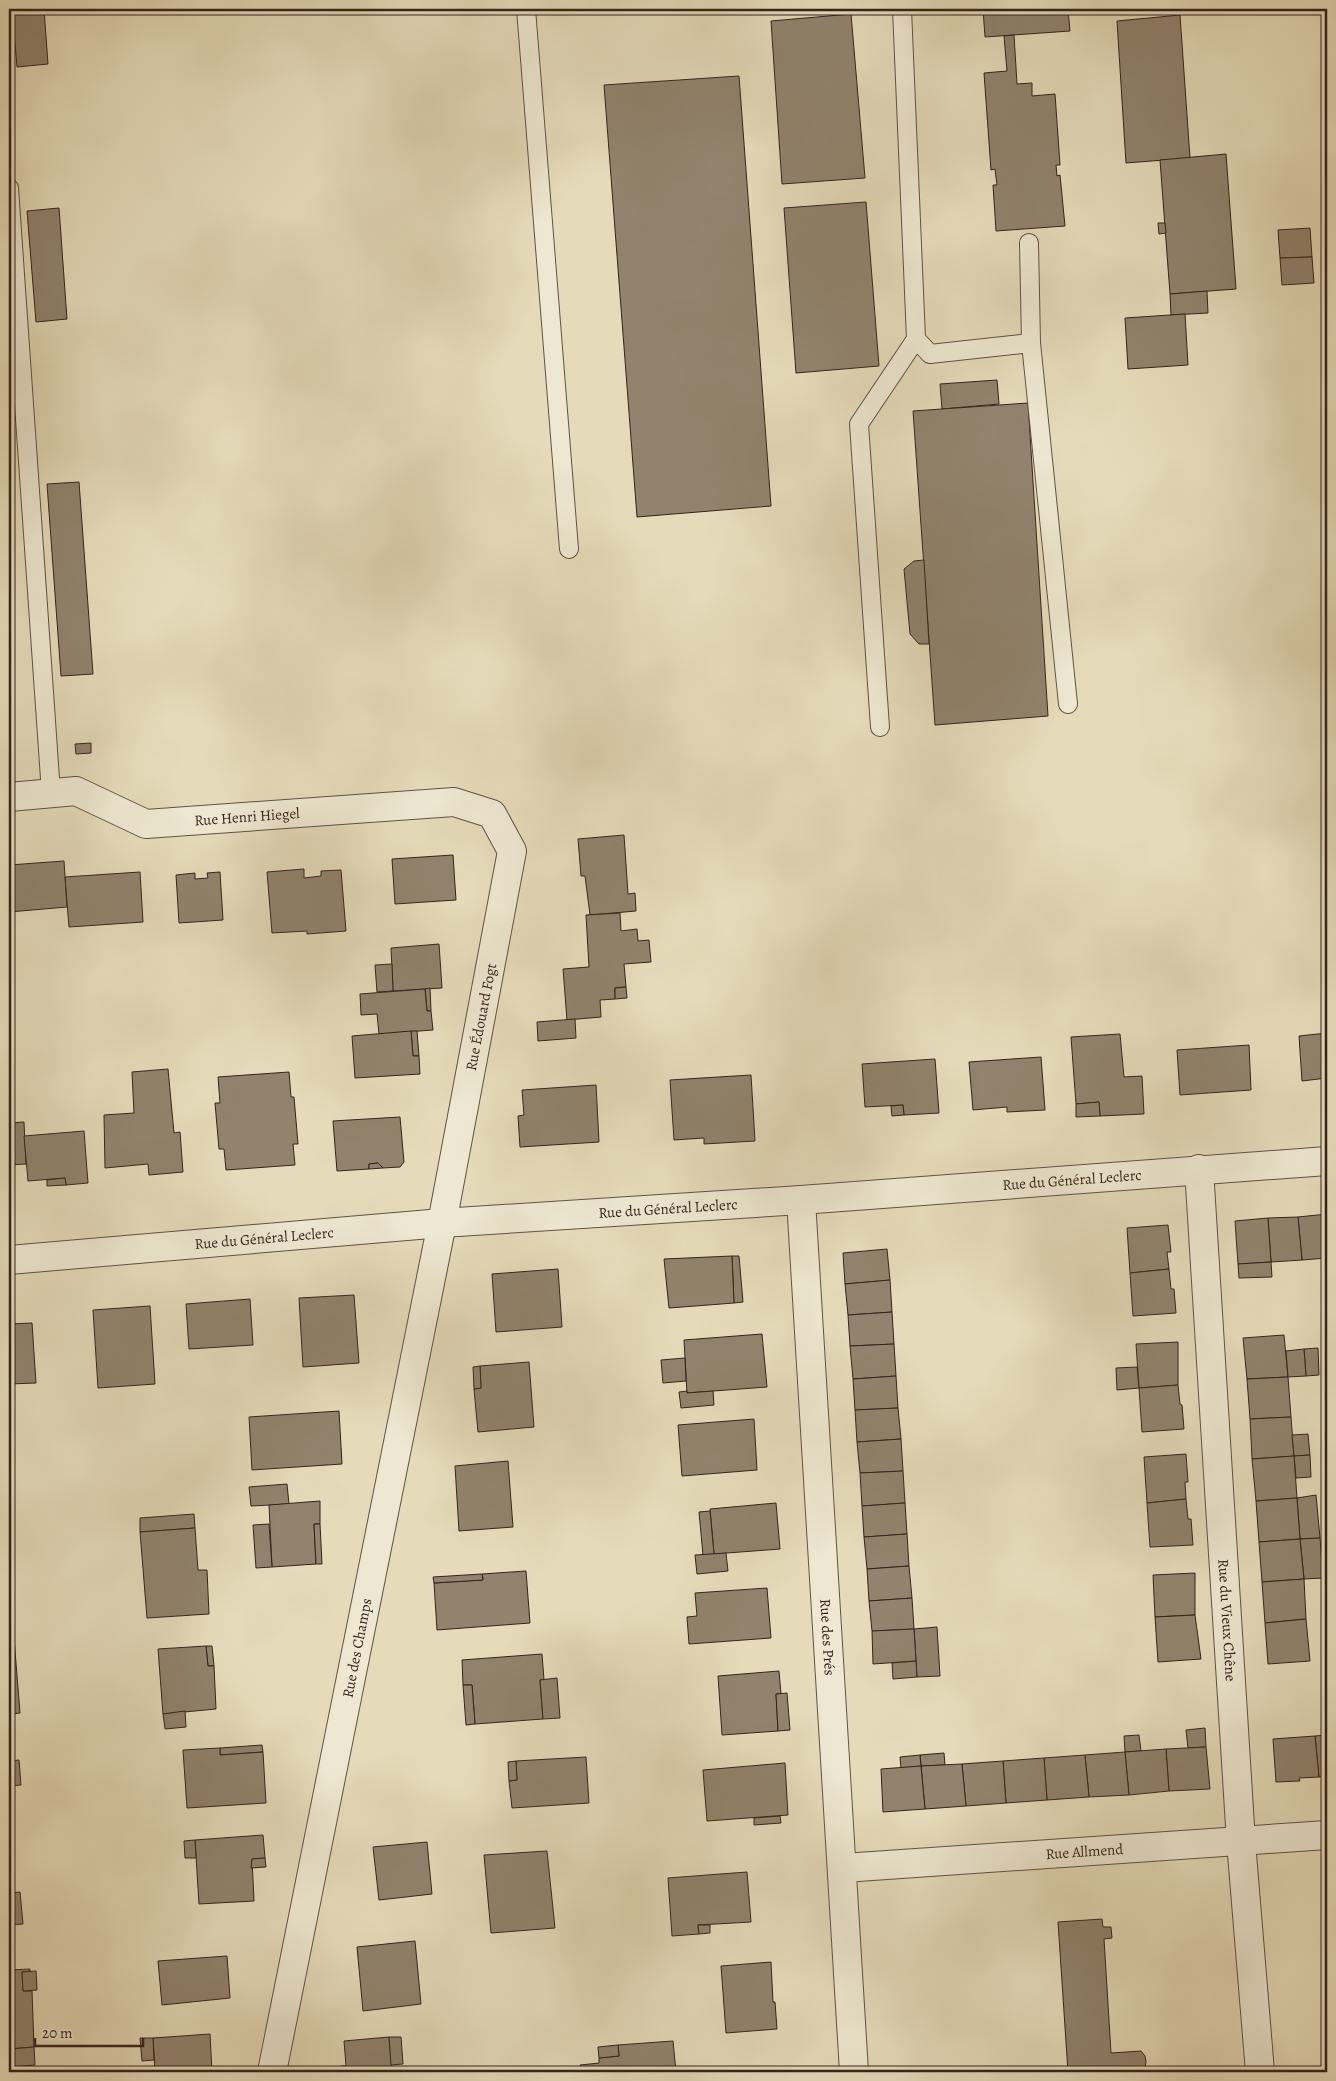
<svg xmlns="http://www.w3.org/2000/svg" width="1336" height="2081" font-family="Alegreya,serif">
	<rect width="100%" height="100%" fill="#e5dbba"/>
	<filter id="stains"><feTurbulence type="fractalNoise" baseFrequency=".004" numOctaves="4"/><feColorMatrix values="0 0 0 0 .2 0 0 0 0 .09 0 0 0 0 .02 0 0 0 .5 -.17"/></filter>
	<radialGradient id="worn" r=".72"><stop offset=".6" stop-color="#630" stop-opacity="0"/><stop offset="1" stop-color="#630" stop-opacity=".3"/></radialGradient>
	<g fill="#91836e" stroke="#35231c">
		<polygon points="12,9 44,9 48,64 17,67"/>
		<polygon points="983,9 1068,9 1070,31 985,37"/>
		<polygon points="851,14 865,178 782,184 771,21"/>
		<polygon points="1180,15 1190,158 1126,163 1117,21"/>
		<polygon points="1014,35 1017,84 1032,83 1032,96 1055,94 1060,165 1056,165 1057,176 1060,175 1065,226 996,231 993,185 997,185 995,169 991,170 984,73 1007,71 1004,36"/>
		<polygon points="739,76 771,506 637,517 604,85"/>
		<polygon points="1226,154 1236,289 1170,294 1160,160"/>
		<polygon points="866,202 879,366 796,373 784,208"/>
		<polygon points="59,208 67,319 36,322 27,211"/>
		<polygon points="1158,223 1165,223 1166,233 1159,234"/>
		<polygon points="1310,228 1312,257 1280,258 1278,230"/>
		<polygon points="1312,257 1314,283 1282,285 1280,258"/>
		<polygon points="1207,291 1208,313 1171,315 1170,294"/>
		<polygon points="1185,314 1188,365 1128,369 1125,318"/>
		<polygon points="997,380 999,404 942,409 940,384"/>
		<polygon points="1028,403 1048,716 935,725 913,411"/>
		<polygon points="79,482 93,674 61,676 47,484"/>
		<polygon points="924,560 929,644 919,644 910,634 904,569 914,561"/>
		<polygon points="91,743 91,753 76,754 75,744"/>
		<polygon points="624,835 628,894 635,893 636,911 590,915 585,876 581,876 578,839"/>
		<polygon points="453,855 456,900 395,904 392,859"/>
		<polygon points="64,861 67,907 9,912 9,865"/>
		<polygon points="304,869 304,878 321,876 321,871 341,870 346,931 307,934 307,931 272,933 267,872"/>
		<polygon points="140,872 143,922 69,927 65,877"/>
		<polygon points="220,872 223,920 179,923 176,875 195,873 195,879 208,878 207,873"/>
		<polygon points="620,913 621,931 637,929 638,941 649,940 651,962 624,964 626,987 615,988 615,999 600,1000 601,1017 567,1020 563,969 589,967 586,915"/>
		<polygon points="439,944 442,988 393,991 391,948"/>
		<polygon points="392,964 393,991 377,992 375,965"/>
		<polygon points="626,987 627,998 615,999 615,988"/>
		<polygon points="430,988 431,1011 427,1011 425,989"/>
		<polygon points="425,989 427,1011 431,1011 433,1030 379,1034 377,1014 361,1015 360,994"/>
		<polygon points="575,1019 576,1038 538,1041 537,1022"/>
		<polygon points="411,1031 417,1031 419,1056 413,1056"/>
		<polygon points="411,1031 413,1056 419,1056 420,1074 355,1078 352,1036"/>
		<polygon points="1327,1033 1327,1078 1302,1081 1299,1036"/>
		<polygon points="1120,1034 1124,1077 1142,1076 1144,1114 1100,1116 1099,1102 1076,1104 1071,1037"/>
		<polygon points="1249,1045 1251,1090 1180,1095 1177,1050"/>
		<polygon points="1041,1057 1045,1110 1007,1112 1007,1107 973,1110 969,1062"/>
		<polygon points="935,1059 939,1113 904,1115 903,1105 865,1107 862,1064"/>
		<polygon points="168,1069 174,1133 180,1132 183,1172 149,1175 148,1164 105,1168 104,1115 134,1113 132,1072"/>
		<polygon points="289,1072 291,1097 294,1097 298,1144 293,1144 295,1165 226,1170 224,1149 219,1149 215,1103 220,1103 218,1077"/>
		<polygon points="751,1075 755,1141 704,1144 704,1138 674,1140 670,1080"/>
		<polygon points="596,1085 599,1142 520,1147 518,1116 524,1115 522,1090"/>
		<polygon points="1099,1102 1100,1116 1076,1117 1076,1104"/>
		<polygon points="903,1105 904,1115 892,1116 891,1106"/>
		<polygon points="400,1117 404,1162 400,1167 383,1168 378,1163 369,1164 369,1169 337,1171 333,1121"/>
		<polygon points="24,1122 26,1164 9,1165 9,1123"/>
		<polygon points="84,1131 88,1183 66,1185 65,1178 28,1181 24,1136"/>
		<polygon points="378,1163 383,1168 369,1169 369,1164"/>
		<polygon points="65,1178 66,1185 47,1186 47,1180"/>
		<polygon points="1327,1214 1327,1258 1302,1260 1298,1217"/>
		<polygon points="1298,1217 1302,1260 1271,1262 1268,1218"/>
		<polygon points="1268,1218 1271,1262 1238,1264 1235,1221"/>
		<polygon points="1168,1225 1171,1252 1167,1252 1169,1269 1130,1273 1127,1228"/>
		<polygon points="887,1249 890,1280 845,1284 843,1253"/>
		<polygon points="732,1256 739,1256 743,1302 734,1303"/>
		<polygon points="732,1256 734,1303 669,1308 664,1259"/>
		<polygon points="1271,1262 1272,1277 1239,1278 1238,1264"/>
		<polygon points="558,1269 562,1327 496,1332 492,1274"/>
		<polygon points="1169,1269 1171,1289 1174,1289 1176,1313 1133,1316 1130,1273"/>
		<polygon points="890,1280 892,1312 848,1315 845,1284"/>
		<polygon points="354,1295 359,1363 303,1367 299,1298"/>
		<polygon points="250,1299 253,1345 189,1349 186,1304"/>
		<polygon points="150,1306 155,1384 98,1388 93,1310"/>
		<polygon points="892,1312 894,1344 850,1346 848,1315"/>
		<polygon points="32,1323 36,1383 9,1384 9,1324"/>
		<polygon points="762,1334 767,1387 687,1393 684,1340"/>
		<polygon points="1284,1335 1288,1377 1247,1379 1243,1338"/>
		<polygon points="1178,1342 1178,1385 1139,1388 1136,1344"/>
		<polygon points="894,1344 896,1376 853,1379 850,1346"/>
		<polygon points="1318,1348 1319,1375 1306,1376 1304,1349"/>
		<polygon points="1304,1349 1306,1376 1288,1377 1286,1351"/>
		<polygon points="685,1358 686,1381 663,1383 661,1360"/>
		<polygon points="529,1362 534,1427 478,1432 474,1389 481,1388 480,1366"/>
		<polygon points="480,1366 481,1388 474,1389 473,1367"/>
		<polygon points="1137,1367 1139,1388 1117,1390 1116,1368"/>
		<polygon points="896,1376 898,1408 855,1410 853,1379"/>
		<polygon points="1288,1377 1291,1417 1250,1419 1247,1379"/>
		<polygon points="1178,1385 1180,1404 1182,1405 1184,1429 1142,1432 1139,1388"/>
		<polygon points="687,1391 687,1393 713,1391 714,1405 681,1408 679,1392"/>
		<polygon points="898,1408 901,1439 857,1442 855,1410"/>
		<polygon points="339,1411 342,1464 252,1470 249,1417"/>
		<polygon points="1291,1417 1294,1456 1252,1459 1250,1419"/>
		<polygon points="754,1419 757,1470 682,1476 678,1425"/>
		<polygon points="1308,1434 1310,1455 1294,1456 1292,1435"/>
		<polygon points="901,1439 903,1471 860,1473 857,1442"/>
		<polygon points="1186,1454 1188,1482 1185,1482 1186,1499 1147,1503 1144,1457"/>
		<polygon points="1310,1455 1311,1477 1296,1478 1294,1456"/>
		<polygon points="1294,1456 1297,1498 1256,1501 1252,1459"/>
		<polygon points="508,1461 513,1527 459,1531 455,1466"/>
		<polygon points="903,1471 905,1503 862,1506 860,1473"/>
		<polygon points="287,1484 289,1504 251,1506 249,1487"/>
		<polygon points="1316,1495 1320,1538 1300,1539 1297,1498"/>
		<polygon points="1297,1498 1300,1539 1259,1542 1256,1501"/>
		<polygon points="1186,1499 1188,1519 1191,1519 1193,1545 1150,1547 1147,1503"/>
		<polygon points="320,1501 320,1524 314,1524 316,1564 272,1567 269,1505"/>
		<polygon points="776,1503 780,1549 714,1554 710,1509"/>
		<polygon points="905,1503 907,1534 864,1537 862,1506"/>
		<polygon points="710,1511 714,1554 703,1555 699,1512"/>
		<polygon points="194,1514 195,1528 140,1532 140,1518"/>
		<polygon points="269,1524 272,1567 256,1568 253,1525"/>
		<polygon points="314,1524 320,1524 322,1564 316,1564"/>
		<polygon points="195,1528 198,1570 207,1570 209,1614 147,1618 140,1532"/>
		<polygon points="907,1534 909,1566 867,1569 864,1537"/>
		<polygon points="1320,1538 1323,1578 1304,1579 1300,1539"/>
		<polygon points="1300,1539 1304,1579 1262,1582 1259,1542"/>
		<polygon points="726,1553 728,1571 697,1574 695,1555"/>
		<polygon points="909,1566 912,1598 869,1601 867,1569"/>
		<polygon points="526,1571 530,1623 437,1630 434,1583 483,1580 482,1574"/>
		<polygon points="1195,1573 1195,1615 1155,1617 1153,1575"/>
		<polygon points="482,1574 483,1580 434,1583 433,1577"/>
		<polygon points="1304,1579 1306,1619 1265,1623 1262,1582"/>
		<polygon points="767,1588 771,1638 689,1644 687,1617 697,1616 695,1593"/>
		<polygon points="912,1598 914,1629 872,1631 869,1601"/>
		<polygon points="1195,1615 1201,1659 1158,1662 1155,1617"/>
		<polygon points="1306,1619 1310,1661 1268,1664 1265,1623"/>
		<polygon points="937,1627 940,1676 917,1677 914,1629"/>
		<polygon points="914,1629 916,1661 873,1664 872,1631"/>
		<polygon points="9,1638 14,1638 20,1713 11,1714 9,1689"/>
		<polygon points="206,1646 212,1646 214,1666 208,1666"/>
		<polygon points="206,1646 208,1666 214,1666 216,1709 163,1714 158,1649"/>
		<polygon points="542,1654 544,1680 540,1680 543,1719 475,1724 472,1685 463,1685 462,1660"/>
		<polygon points="916,1661 917,1677 893,1679 892,1663"/>
		<polygon points="779,1671 781,1694 776,1694 778,1731 722,1735 718,1676"/>
		<polygon points="557,1678 560,1718 543,1719 540,1680"/>
		<polygon points="463,1685 472,1685 475,1724 466,1725"/>
		<polygon points="787,1693 790,1730 778,1731 776,1694"/>
		<polygon points="185,1711 186,1727 165,1729 163,1714"/>
		<polygon points="1205,1728 1206,1747 1188,1748 1186,1730"/>
		<polygon points="1139,1735 1141,1751 1125,1752 1124,1736"/>
		<polygon points="1327,1735 1327,1776 1319,1777 1315,1736"/>
		<polygon points="1315,1736 1319,1777 1299,1778 1300,1781 1276,1782 1273,1739"/>
		<polygon points="262,1745 263,1752 220,1755 220,1748"/>
		<polygon points="1206,1747 1210,1789 1169,1791 1166,1749"/>
		<polygon points="220,1748 220,1755 263,1752 266,1803 187,1808 183,1750"/>
		<polygon points="1166,1749 1169,1791 1129,1795 1125,1752"/>
		<polygon points="1125,1752 1129,1795 1089,1797 1085,1755"/>
		<polygon points="944,1753 945,1765 921,1766 920,1755"/>
		<polygon points="920,1755 921,1766 901,1768 900,1757"/>
		<polygon points="1085,1755 1089,1797 1047,1800 1044,1758"/>
		<polygon points="586,1757 589,1803 512,1808 509,1781 517,1780 516,1761"/>
		<polygon points="1044,1758 1047,1800 1006,1803 1003,1761"/>
		<polygon points="19,1760 21,1785 9,1786 9,1761"/>
		<polygon points="516,1761 517,1780 509,1781 508,1762"/>
		<polygon points="1003,1761 1006,1803 966,1806 962,1764"/>
		<polygon points="785,1763 788,1815 707,1821 703,1770"/>
		<polygon points="962,1764 966,1806 925,1809 921,1766"/>
		<polygon points="921,1766 925,1809 883,1812 881,1769"/>
		<polygon points="780,1816 781,1823 754,1825 754,1818"/>
		<polygon points="263,1835 265,1858 252,1859 254,1901 199,1904 195,1840"/>
		<polygon points="195,1840 196,1858 185,1858 184,1841"/>
		<polygon points="427,1842 432,1894 379,1900 373,1847"/>
		<polygon points="547,1851 555,1928 491,1933 484,1855"/>
		<polygon points="265,1858 266,1867 251,1868 252,1859"/>
		<polygon points="747,1872 751,1922 698,1925 699,1934 672,1936 668,1878"/>
		<polygon points="20,1892 23,1924 9,1925 9,1893"/>
		<polygon points="1102,1919 1103,1927 1111,1927 1112,1938 1104,1939 1111,2053 1141,2051 1145,2056 1146,2062 1144,2072 1068,2072 1058,1922"/>
		<polygon points="698,1925 710,1925 710,1933 699,1934"/>
		<polygon points="415,1941 421,2004 363,2011 357,1947"/>
		<polygon points="227,1956 230,1998 162,2005 158,1961"/>
		<polygon points="771,1962 773,2002 775,2002 777,2029 726,2033 721,1966"/>
		<polygon points="30,1969 30,1971 22,1972 23,1991 32,1991 34,2047 9,2049 9,1970"/>
		<polygon points="36,1971 37,1990 23,1991 22,1972"/>
		<polygon points="210,2034 212,2072 155,2072 153,2038"/>
		<polygon points="389,2037 392,2072 341,2072 341,2066 346,2066 344,2041"/>
		<polygon points="389,2037 401,2037 403,2064 391,2065"/>
		<polygon points="140,2038 153,2038 154,2060 142,2061"/>
		<polygon points="673,2041 676,2072 581,2072 580,2065 599,2063 599,2058 619,2056 618,2045"/>
		<polygon points="618,2045 619,2056 599,2058 598,2047"/>
		<polygon points="34,2047 35,2065 9,2067 9,2049"/>
	</g>
	<g fill="none" stroke-linecap="round" stroke-linejoin="round">
		<defs>
			<g id="service">
				<polyline points="526,9 569,549"/>
				<polyline points="902,9 916,339 930,354 1031,343 1068,704"/>
				<polyline points="9,188 51,793"/>
				<polyline points="1029,243 1031,343"/>
				<polyline points="880,727 859,424 916,339"/>
			</g>
			<g id="minor">
				<path id="s1" d="M9 797 76 791 146 824 454 802 492 814 512 851 442 1223 272 2072"/>
				<path id="s2" d="M1199 1169 1241 1842 1260 2072"/>
				<path id="s3" d="M801 1200 854 2072"/>
				<path id="s4" d="M9 1260 442 1223 801 1200 1327 1161"/>
				<path id="s5" d="M843 1868 1327 1835"/>
			</g>
		</defs>
		<use href="#service" stroke="#615144" stroke-width="20"/>
		<use href="#minor" stroke="#615144" stroke-width="30"/>
		<use href="#service" stroke="#eee8d2" stroke-width="18"/>
		<use href="#minor" stroke="#eee8d2" stroke-width="28"/>
	</g>
	<g text-anchor="middle" stroke-width="4.5" stroke-linejoin="round" paint-order="stroke">
		<g font-size="15" fill="#35231c" stroke="#eee8d2">
			<text dy="5" stroke="none"><textPath href="#s1" startOffset="246">Rue Henri Hiegel</textPath></text>
			<text transform="translate(481 1017) rotate(-79)" y="5">Rue Édouard Fogt</text>
			<text dy="5" stroke="none"><textPath href="#s4" startOffset="1066">Rue du Général Leclerc</textPath></text>
			<text dy="5" stroke="none"><textPath href="#s4" startOffset="661">Rue du Général Leclerc</textPath></text>
			<text dy="5" stroke="none"><textPath href="#s4" startOffset="256">Rue du Général Leclerc</textPath></text>
			<text dy="5" stroke="none"><textPath href="#s2" startOffset="452">Rue du Vieux Chêne</textPath></text>
			<text dy="5" stroke="none"><textPath href="#s3" startOffset="438">Rue des Prés</textPath></text>
			<text transform="translate(357 1648) rotate(-79)" y="5">Rue des Champs</text>
			<text dy="5" stroke="none"><textPath href="#s5" startOffset="242">Rue Allmend</textPath></text>
		</g>
	</g>
	<rect width="1336" height="2081" fill="none" stroke="#e5dbba" stroke-width="30"/>
	<rect x="10" y="10" width="1316" height="2061" fill="none" stroke="#35231c" stroke-width="2.5"/>
	<rect x="15" y="15" width="1306" height="2051" fill="none" stroke="#35231c"/>
	<path d="M35 2038v8h108v-8" fill="none" stroke="#35231c" stroke-width="2.5"/>
	<text x="42" y="2038" font-size="15" fill="#35231c" stroke="#eee8d2" stroke-width="4" paint-order="stroke">20 m</text>
	<rect width="100%" height="100%" filter="url(#stains)"/>
	<rect width="100%" height="100%" fill="url(#worn)"/>
</svg>
